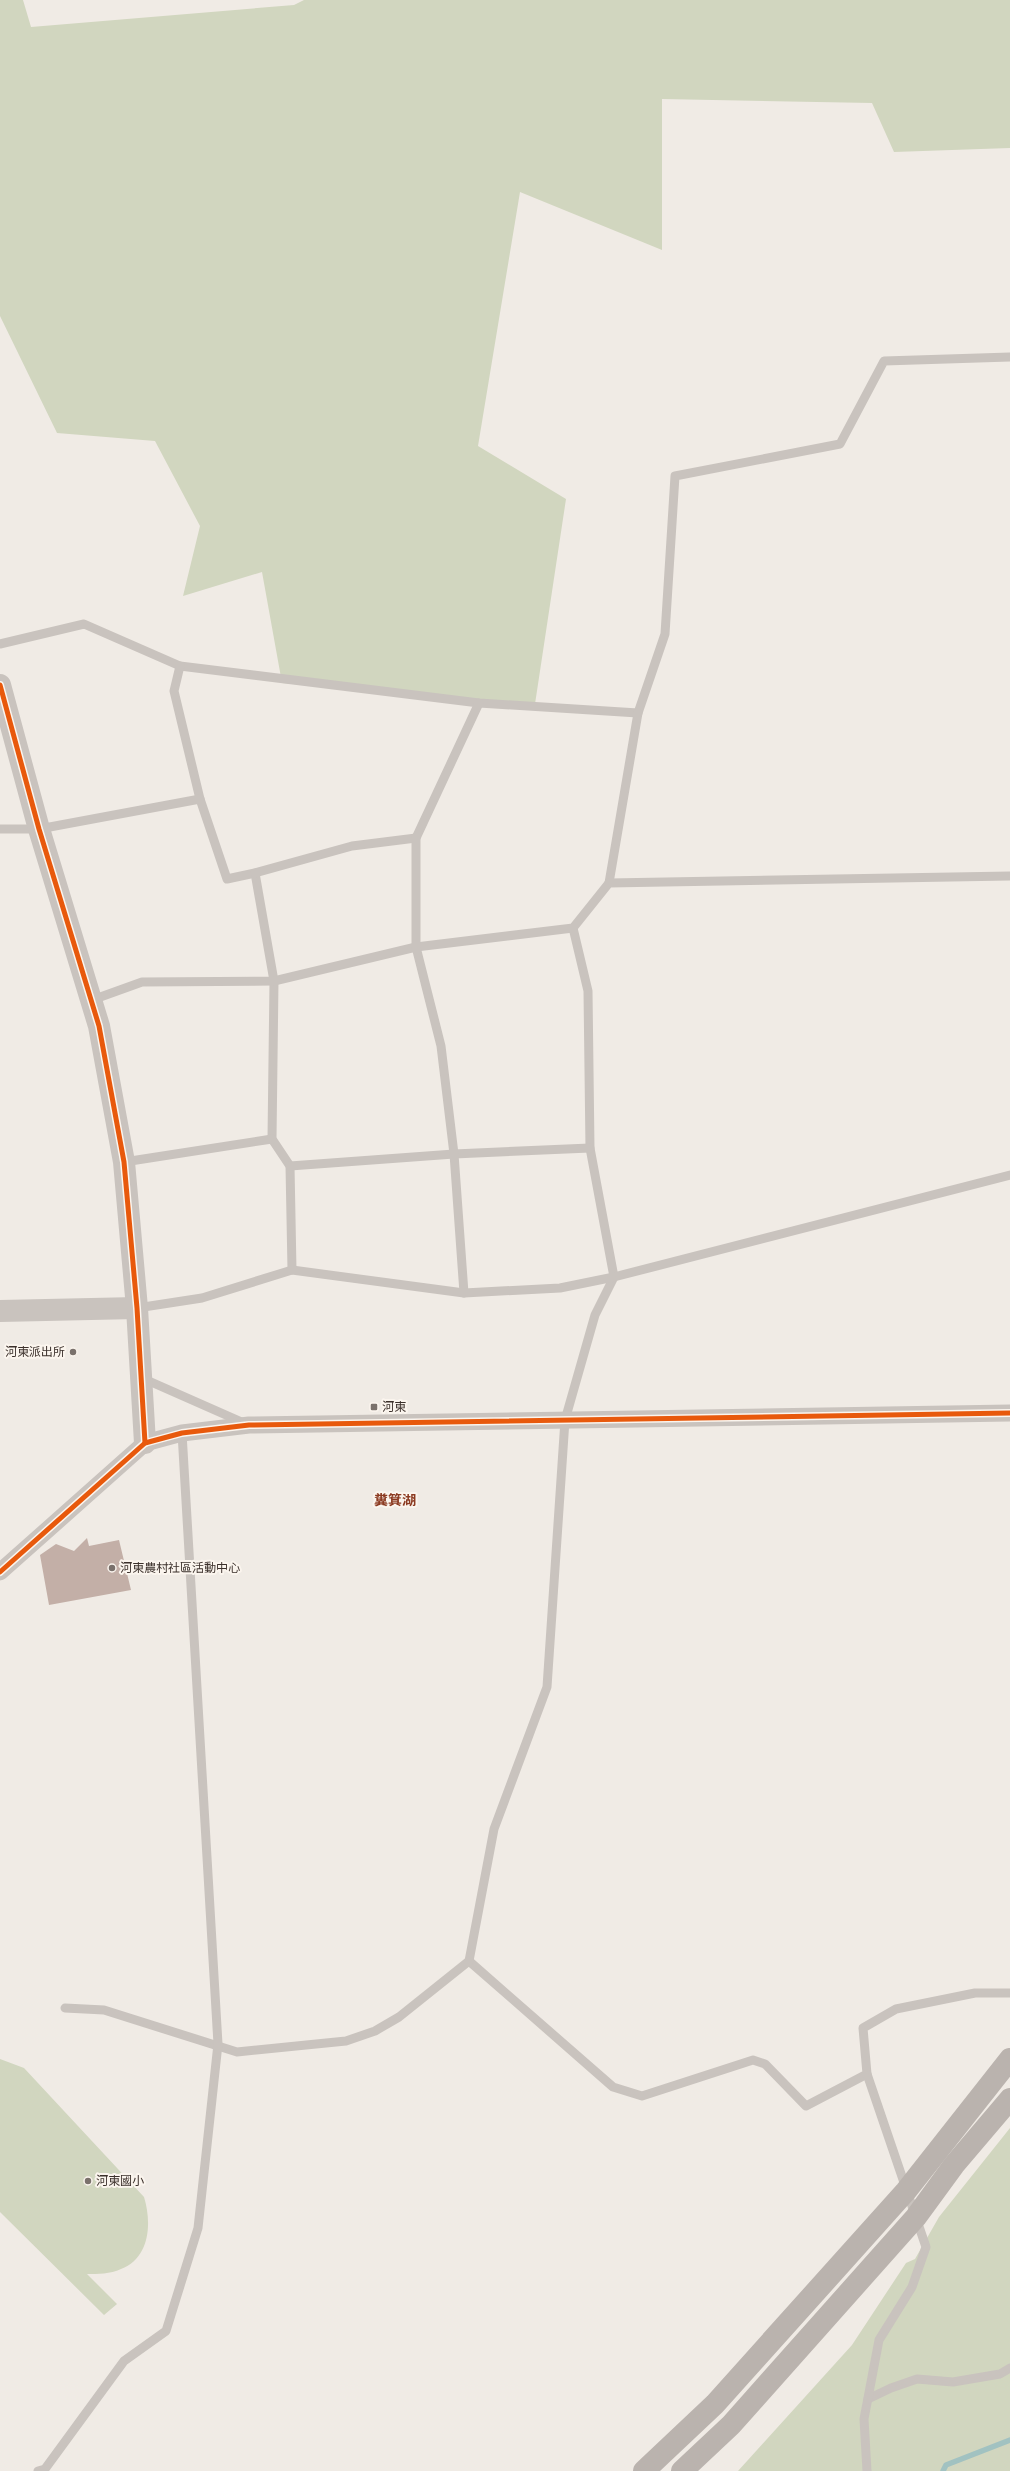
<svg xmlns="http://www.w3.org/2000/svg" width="1010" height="2471" font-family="'Varela Round','Noto Sans TC',sans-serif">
	<rect width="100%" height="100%" fill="#f0ebe5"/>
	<g fill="#d1d6bf">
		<polygon points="0,0 23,0 31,27 294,5 304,0 1010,0 1010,148 894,152 872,103 662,99 662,250 520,192 478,446 566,499 535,704 282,683 262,572 183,596 200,526 155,441 57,433 0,316"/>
		<path d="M0 2059 24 2068 144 2197C152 2223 150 2258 121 2269 110 2274 98 2274 87 2274L117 2304 104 2315 0 2212Z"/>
		<polygon points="1010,2128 1010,2471 738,2471 852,2345 906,2263 915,2259 939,2217"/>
	</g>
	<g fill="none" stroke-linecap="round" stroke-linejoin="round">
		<polyline stroke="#a1c2c1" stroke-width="5.5" points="943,2471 946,2465 1010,2440"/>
	</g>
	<polygon fill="#c3afa7" points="87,1538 89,1546 119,1540 131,1590 49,1605 40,1555 56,1544 74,1551"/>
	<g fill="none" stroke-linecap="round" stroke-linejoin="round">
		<g stroke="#c9c3be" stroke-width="9">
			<polyline points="0,644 84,624 180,666 479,703 638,713 665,634 675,476 840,444 884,361 1010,357"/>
			<polyline points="180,666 174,691 200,799 227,879 255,873 274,981 272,1139 290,1166 292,1270"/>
			<polyline points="0,829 39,829 200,799"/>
			<polyline points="255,873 352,846 416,838"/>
			<polyline points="609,883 638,713"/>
			<polyline points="573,928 588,991 590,1148 614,1277 595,1315 565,1420 547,1687 494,1829 469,1961 613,2087 642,2096 753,2060 765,2064 806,2106 867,2074 863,2028 896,2009 975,1993 1010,1993"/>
			<polyline points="92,1000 142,982 274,981 416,947 573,928 609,883 1010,876"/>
			<polyline points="124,1162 272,1139"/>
			<polyline points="290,1166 454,1154 590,1148"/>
			<polyline points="464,1293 454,1154 441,1046 416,947 416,838 479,703"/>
			<polyline points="137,1308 202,1298 292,1270 464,1293 560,1288 614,1277 1010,1175"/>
			<polyline points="142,1378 244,1423"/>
			<polyline points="65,2008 104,2010 237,2052 346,2041 375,2031 399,2017 469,1961"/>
			<polyline points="868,2399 891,2388 917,2379 953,2382 1000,2374 1010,2368"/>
			<polyline points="38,2471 45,2469 124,2361 166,2331 198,2228 218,2044 182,1433"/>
			<polyline points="867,2471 864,2419 879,2340 912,2287 926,2247 867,2074"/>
		</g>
		<polyline stroke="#c9c3be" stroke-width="17" points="0,1572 145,1443 182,1433 249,1425 1010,1413"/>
		<g stroke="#c9c3be" stroke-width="22">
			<polyline points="0,685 39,829 99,1026 124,1162 137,1308 145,1443"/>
			<polyline points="0,1311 137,1308"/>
		</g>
		<g stroke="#bab3ae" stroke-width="22">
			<polyline points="644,2471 715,2404 906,2191 1010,2059"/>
			<polyline points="682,2471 731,2425 916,2217 954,2165 1010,2099"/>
		</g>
		<defs>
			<g id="cycleway">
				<polyline points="0,685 39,829 99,1026 124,1162 137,1308 145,1443"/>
				<polyline points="0,1572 145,1443 182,1433 249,1425 1010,1413"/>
			</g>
		</defs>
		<use href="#cycleway" stroke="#fbf5ee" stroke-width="8"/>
		<use href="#cycleway" stroke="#e8590c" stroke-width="5"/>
	</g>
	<g fill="#7a716c" stroke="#fbf5ee" stroke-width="1.5">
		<circle cx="73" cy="1352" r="4"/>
		<rect x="370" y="1403" width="8" height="8" rx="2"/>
		<circle cx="112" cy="1568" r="4"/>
		<circle cx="88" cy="2181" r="4"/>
	</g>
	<g text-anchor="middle" stroke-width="4" stroke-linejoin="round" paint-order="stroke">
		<g font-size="12" fill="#3b302b" stroke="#fbf5ee" text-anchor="start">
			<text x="65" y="1356" text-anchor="end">河東派出所</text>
			<text x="382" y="1411">河東</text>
			<text x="120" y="1572">河東農村社區活動中心</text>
			<text x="96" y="2185">河東國小</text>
		</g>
		<g font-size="14" font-weight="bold" fill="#8c3b22" stroke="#fbf5ee">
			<text x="395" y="1505">糞箕湖</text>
		</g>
	</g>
</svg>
